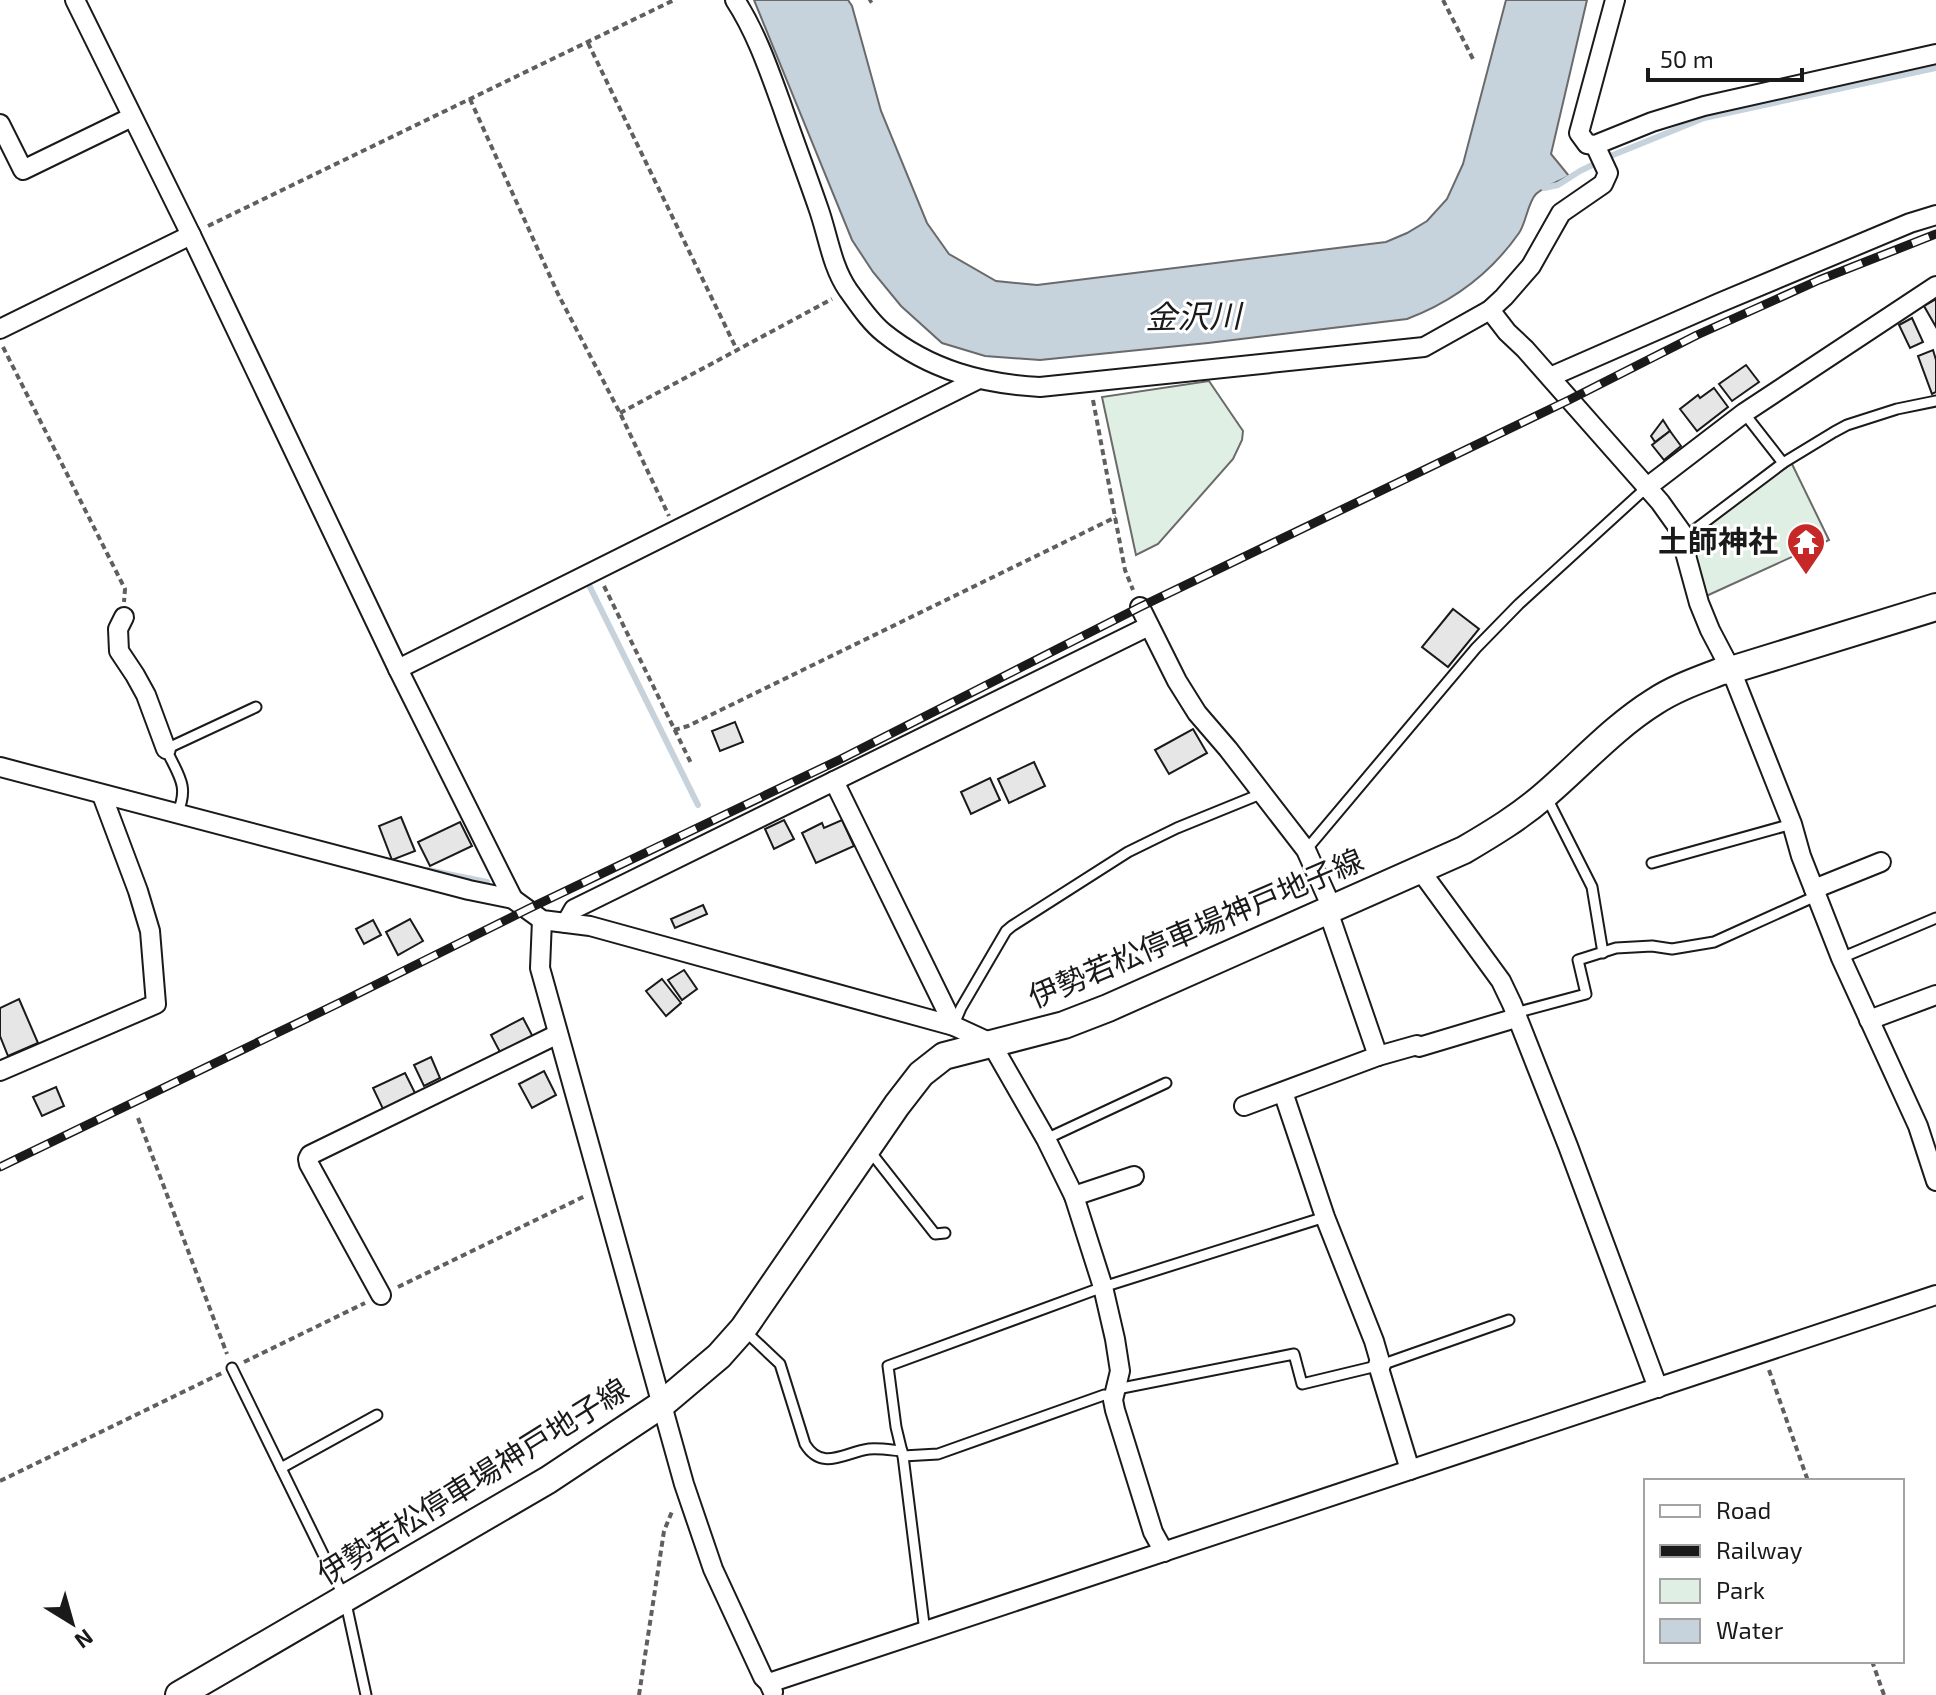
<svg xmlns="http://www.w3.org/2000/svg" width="1936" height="1695" font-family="'Exo 2','Noto Sans JP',sans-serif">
	<rect width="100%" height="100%" fill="#fff"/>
	<g fill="#e0efe3" stroke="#6a6a6a" stroke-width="2">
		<polygon points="1209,381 1243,431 1242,440 1233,459 1158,544 1136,555 1102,397"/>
		<polygon points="1791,462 1829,540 1704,597 1689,540"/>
	</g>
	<path fill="#c6d2dc" stroke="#6a6a6a" stroke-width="2" d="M754 0H848L852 6 881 111 927 223 949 254 996 281 1037 285 1386 242 1407 233 1427 221 1447 199 1463 164 1506 0H1587L1551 154 1569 176C1561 180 1543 187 1536 194 1528 202 1526 223 1519 233 1491 273 1452 302 1407 319L1208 343 1040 360 985 356 942 343 901 306 873 272 852 240Z"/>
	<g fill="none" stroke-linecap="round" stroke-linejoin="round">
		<g stroke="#c6d2dc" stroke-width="6">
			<polyline points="1544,188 1558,185 1580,171 1613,155 1704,118 1936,68"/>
			<polyline points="589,585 698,805"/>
			<polyline points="428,870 487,882"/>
		</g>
	</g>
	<g fill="#e6e6e6" stroke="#1a1a1a" stroke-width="2">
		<polygon points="1936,299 1936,327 1924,306"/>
		<polygon points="1912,318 1923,342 1910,348 1899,325"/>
		<polygon points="1933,350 1936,360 1936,392 1932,394 1918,356"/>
		<polygon points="1746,365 1759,382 1732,401 1719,384"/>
		<polygon points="1714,388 1728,407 1697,431 1680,409 1698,395 1700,398"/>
		<polygon points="1663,420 1670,431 1655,442 1651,436"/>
		<polygon points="1670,431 1681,446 1664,460 1652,445"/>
		<polygon points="1453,609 1479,629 1448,667 1422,647"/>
		<polygon points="735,722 743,742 720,751 712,731"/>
		<polygon points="1193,729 1207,753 1169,774 1155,750"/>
		<polygon points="1034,762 1045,786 1009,803 998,779"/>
		<polygon points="990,778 1000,800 971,814 961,792"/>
		<polygon points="401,817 415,851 392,860 379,826"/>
		<polygon points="784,820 794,839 774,849 765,829"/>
		<polygon points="842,820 854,846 816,863 802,833 822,823 824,828"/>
		<polygon points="460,822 472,846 430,866 418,842"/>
		<polygon points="703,905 707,914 675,928 671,919"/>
		<polygon points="410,919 423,941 398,955 386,932"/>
		<polygon points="373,920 381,935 364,944 356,929"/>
		<polygon points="684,970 697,989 682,1000 668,980"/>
		<polygon points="662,979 681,1003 666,1016 646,991"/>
		<polygon points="19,999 38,1043 8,1056 0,1036 0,1008"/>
		<polygon points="523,1018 533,1037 501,1054 491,1035"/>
		<polygon points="431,1057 440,1078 424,1086 414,1065"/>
		<polygon points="544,1071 556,1095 532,1108 519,1084"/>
		<polygon points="405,1073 416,1095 384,1111 373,1088"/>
		<polygon points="56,1087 64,1106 42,1116 33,1097"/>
	</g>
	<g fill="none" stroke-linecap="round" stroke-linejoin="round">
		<defs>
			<g id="lane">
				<polyline points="1744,413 1783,463"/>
				<polyline points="1685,537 1783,463 1834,432 1847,425 1897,409 1936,401"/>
				<polyline points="1546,796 1592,887 1603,953"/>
				<path d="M177 814C190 786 178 775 166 749L256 707"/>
				<polyline points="1306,850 1476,648 1519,604 1646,488"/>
				<polyline points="1652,863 1792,824"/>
				<polyline points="1841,958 1936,918"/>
				<polyline points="1515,1013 1586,994 1578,960 1616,948 1652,946 1672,949 1714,942 1816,896"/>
				<polyline points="955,1022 961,1008 1006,931 1012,926 1128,852 1177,828 1263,793"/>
				<polyline points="1046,1139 1166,1083"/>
				<polyline points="869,1150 935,1234 945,1233"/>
				<path d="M745 1331 780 1364 805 1444C822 1472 845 1452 869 1449 879 1448 891 1450 902 1451"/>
				<polyline points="232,1368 345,1599 366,1695"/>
				<polyline points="1117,1389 1294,1354 1302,1384 1381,1365 1509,1320"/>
				<polyline points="903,1456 938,1454 1104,1395 1115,1396"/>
				<polyline points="281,1468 377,1415"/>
				<polyline points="925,1632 903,1456 896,1427 888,1366 1103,1287 1325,1217"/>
			</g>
			<g id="street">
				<polyline points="75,0 191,235 398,669 513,899"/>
				<path d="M735 0C756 32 769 70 782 106 794 141 807 175 819 210 828 236 832 267 848 290 859 305 870 322 884 333 930 370 983 384 1040 387L1424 347 1490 310 1504 297 1531 266 1561 213 1603 184 1608 173 1595 145"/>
				<polyline points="1615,0 1579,133 1587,144 1595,145 1652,122 1704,106 1936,54"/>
				<polyline points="0,124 23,170 132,117"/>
				<polyline points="1490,310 1507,332 1525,349 1660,502 1685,537 1682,541 1699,603 1710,630 1731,670 1792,824 1801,856 1841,958 1918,1126 1936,1181"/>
				<polyline points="0,329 191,235"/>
				<polyline points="1550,377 1719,303 1910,223 1936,215"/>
				<polyline points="1646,488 1744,413 1936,286"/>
				<polyline points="1140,607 1177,681 1197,713 1228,749 1306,850 1332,908"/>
				<polyline points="124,617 118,629 119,651 135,675 146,695 166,749"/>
				<polyline points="398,669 977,380"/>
				<polyline points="0,767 469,890 513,899 542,920 590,926 954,1026 991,1043 1046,1139 1074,1196 1103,1287 1115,1339 1120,1371 1113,1400 1115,1410 1153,1532 1164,1552"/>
				<polyline points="834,781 954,1026"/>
				<polyline points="1420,870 1501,981 1512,1004 1568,1146 1658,1388"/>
				<polyline points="1814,889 1881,862"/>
				<polyline points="1328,911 1378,1056"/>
				<polyline points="542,920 540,968 684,1484 713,1569 763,1677 769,1683 773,1692"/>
				<polyline points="566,923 574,909 1149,626"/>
				<polyline points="1869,1020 1936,995"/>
				<polyline points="0,1071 156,1004 150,931 138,891 102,795"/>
				<polyline points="1283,1092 1325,1217 1374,1341 1381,1365"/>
				<polyline points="1244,1106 1378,1056 1417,1045 1419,1047 1516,1018"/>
				<polyline points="1074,1196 1134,1176"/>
				<polyline points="381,1295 309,1164 308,1159 310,1155 558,1034"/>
				<polyline points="1378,1365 1410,1470"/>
				<polyline points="769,1683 1936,1295"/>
			</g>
			<path id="secondary" d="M179 1695 548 1480 661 1405 719 1356 743 1329 897 1105 921 1074 944 1056 1064 1025 1108 1008 1464 850C1493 833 1521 816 1546 794 1581 764 1614 727 1654 702 1675 688 1699 680 1722 671L1731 670 1936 607"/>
		</defs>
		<use href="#lane" stroke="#1a1a1a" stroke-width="13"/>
		<use href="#street" stroke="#1a1a1a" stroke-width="22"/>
		<use href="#secondary" stroke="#1a1a1a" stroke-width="30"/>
		<g stroke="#5f5f5f" stroke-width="4" stroke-dasharray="6 4" stroke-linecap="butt">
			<polyline points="1443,0 1473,59"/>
			<polyline points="869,2 872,0"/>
			<polyline points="588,43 737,350"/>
			<polyline points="470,99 558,294 620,413 669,516"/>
			<polyline points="208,226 674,0"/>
			<polyline points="3,347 125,589 124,602"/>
			<polyline points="1093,400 1125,570 1133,590"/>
			<polyline points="620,413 832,299"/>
			<polyline points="604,586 691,763"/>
			<polyline points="674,730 688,726 1116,517"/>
			<polyline points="138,1118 227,1354"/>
			<polyline points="398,1287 585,1196"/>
			<polyline points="244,1362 365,1303"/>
			<polyline points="1769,1370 1808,1481"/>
			<polyline points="0,1481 222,1373"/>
			<polyline points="1872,1661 1884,1695"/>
			<polyline points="639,1695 664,1531 673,1509"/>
		</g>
		<use href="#lane" stroke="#fff" stroke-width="9"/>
		<use href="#street" stroke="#fff" stroke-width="18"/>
		<use href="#secondary" stroke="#fff" stroke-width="26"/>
		<defs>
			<polyline id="rail" points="0,1167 339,1003 528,909 841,759 1140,607 1569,400 1697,335 1819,280 1936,234"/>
		</defs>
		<use href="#rail" stroke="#1a1a1a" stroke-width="9"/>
		<use href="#rail" stroke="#fff" stroke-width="6" stroke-dasharray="18" stroke-linecap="butt"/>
	</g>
	<defs>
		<symbol id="temple-pin" viewBox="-11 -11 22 30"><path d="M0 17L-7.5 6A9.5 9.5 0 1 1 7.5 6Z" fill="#c62828" stroke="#fff"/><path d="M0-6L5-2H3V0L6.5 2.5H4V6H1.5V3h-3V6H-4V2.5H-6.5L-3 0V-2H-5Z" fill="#fff"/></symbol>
	</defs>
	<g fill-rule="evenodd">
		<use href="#temple-pin" x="1784" y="520" width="44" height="60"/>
	</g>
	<g text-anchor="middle" stroke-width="6" stroke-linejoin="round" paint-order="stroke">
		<g font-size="30" font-weight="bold" fill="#1a1a1a" stroke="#fff" text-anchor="end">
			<text x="1778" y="552">土師神社</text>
		</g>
		<g font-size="30" fill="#1a1a1a" stroke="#fff">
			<text transform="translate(1196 929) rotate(-23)" y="10">伊勢若松停車場神戸地子線</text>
			<text transform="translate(473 1482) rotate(-32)" y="10">伊勢若松停車場神戸地子線</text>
		</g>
		<g font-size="32" font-style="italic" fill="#1a1a1a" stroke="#fff">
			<text transform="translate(1193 317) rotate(-1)" y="11">金沢川</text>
		</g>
	</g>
	<rect x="1644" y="1479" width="260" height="184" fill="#ffffff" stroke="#a3a3a3" stroke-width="2"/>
	<rect x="1660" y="1505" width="40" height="12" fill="#ffffff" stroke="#a3a3a3" stroke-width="2"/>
	<text x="1716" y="1519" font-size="24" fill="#1a1a1a">Road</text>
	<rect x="1660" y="1545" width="40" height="12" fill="#1a1a1a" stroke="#a3a3a3" stroke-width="2"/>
	<text x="1716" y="1559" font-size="24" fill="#1a1a1a">Railway</text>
	<rect x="1660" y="1579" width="40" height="24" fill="#e0efe3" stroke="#a3a3a3" stroke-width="2"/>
	<text x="1716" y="1599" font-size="24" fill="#1a1a1a">Park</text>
	<rect x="1660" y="1619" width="40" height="24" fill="#c6d2dc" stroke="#a3a3a3" stroke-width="2"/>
	<text x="1716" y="1639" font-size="24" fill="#1a1a1a">Water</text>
	<g transform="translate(72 1623) rotate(143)" stroke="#ffffff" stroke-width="6" paint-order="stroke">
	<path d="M0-6L14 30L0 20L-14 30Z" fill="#1a1a1a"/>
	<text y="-12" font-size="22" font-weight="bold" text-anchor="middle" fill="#1a1a1a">N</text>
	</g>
	<path d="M1648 68v12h154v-12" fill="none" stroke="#1a1a1a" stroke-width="4"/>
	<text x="1660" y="68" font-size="24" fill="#1a1a1a" stroke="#ffffff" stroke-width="6" paint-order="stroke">50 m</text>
</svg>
